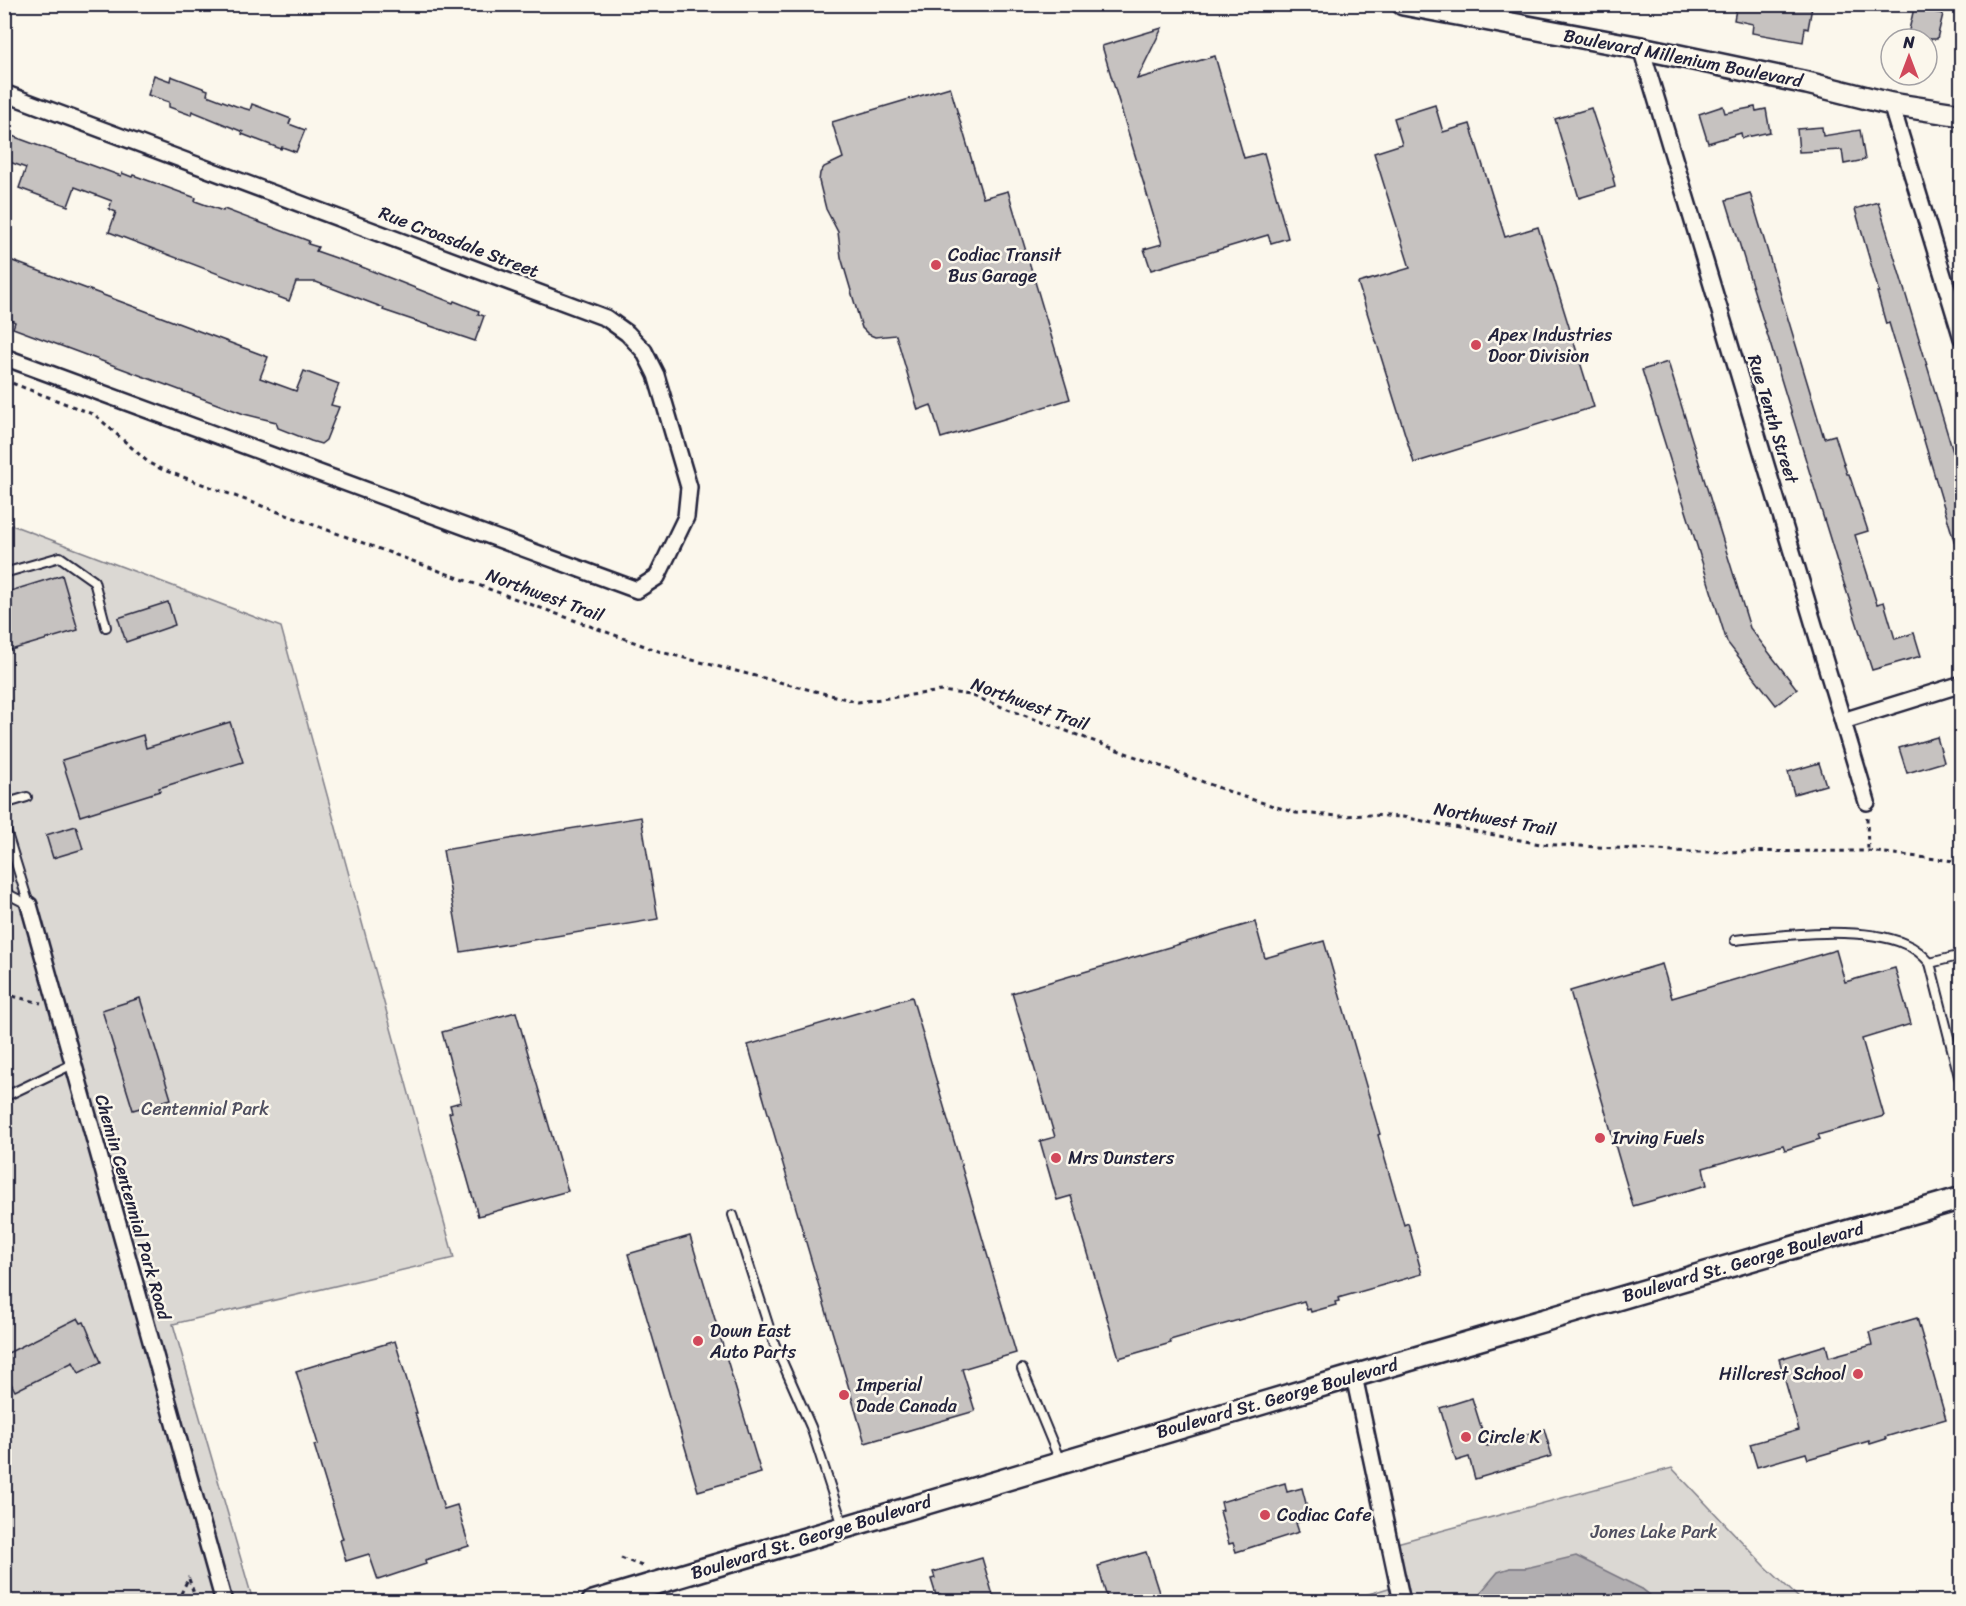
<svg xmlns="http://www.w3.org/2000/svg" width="1966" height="1606" font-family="Sriracha,sans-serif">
	<rect width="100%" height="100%" fill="#fbf7ec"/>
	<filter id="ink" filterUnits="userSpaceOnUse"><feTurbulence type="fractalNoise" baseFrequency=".0167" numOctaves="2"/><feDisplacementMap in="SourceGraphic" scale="12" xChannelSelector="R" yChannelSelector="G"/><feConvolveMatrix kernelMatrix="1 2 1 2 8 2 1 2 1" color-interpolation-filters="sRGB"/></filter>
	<g filter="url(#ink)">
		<g fill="#dbd8d3" stroke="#7e7d87" stroke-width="1.5">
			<polygon points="4,522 281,627 454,1258 173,1324 253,1601 5,1601"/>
			<polygon points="1672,1468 1765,1566 1802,1601 1657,1601 1642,1589 1526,1568 1510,1568 1481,1592 1487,1601 1342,1602 1392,1587 1382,1547"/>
		</g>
		<polygon fill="#b1aeb0" stroke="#787681" stroke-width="1.5" points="1576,1556 1642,1589 1657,1601 1487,1601 1481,1592 1498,1572 1510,1568 1526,1568"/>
		<g fill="#c6c2c0" stroke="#22223b" stroke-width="1.5">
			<polygon points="1737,4 1809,4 1809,6 1812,7 1808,29 1805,28 1803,42 1752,33 1753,24 1734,20"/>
			<polygon points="1914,8 1943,14 1937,39 1907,39"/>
			<polygon points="1162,28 1137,79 1215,56 1244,158 1264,153 1288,238 1271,243 1268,235 1151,270 1144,249 1162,244 1102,46"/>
			<polygon points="154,75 170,81 171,76 208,90 207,95 236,106 250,110 252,104 291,119 289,124 305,130 296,152 282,147 281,149 242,134 243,132 192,111 191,115 169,107 169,102 148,95"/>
			<polygon points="950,87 983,198 1008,191 1070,399 941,438 931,405 918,410 896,335 875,337 868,334 862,328 841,257 838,232 826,209 819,181 820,173 824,167 843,158 832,122"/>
			<polygon points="1435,105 1443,132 1470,124 1505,237 1538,227 1594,407 1414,463 1358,283 1410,268 1374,153 1402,144 1394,118"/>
			<polygon points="1723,106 1725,113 1755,107 1756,111 1766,109 1770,132 1742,138 1741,133 1708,143 1699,114"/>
			<polygon points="1591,108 1614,177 1613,178 1615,187 1579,198 1555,119"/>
			<polygon points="1822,127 1823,136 1860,130 1865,160 1844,164 1842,150 1799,152 1797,129"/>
			<polygon points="4,133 121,176 122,173 132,177 133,175 196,198 195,201 223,211 224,209 309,241 308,244 318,247 316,251 362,267 453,303 454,301 479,311 478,314 484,316 475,341 383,310 384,308 316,282 296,282 289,301 109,232 116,212 109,209 112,201 75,187 68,206 19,188 26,168 4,160"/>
			<polygon points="1750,193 1824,438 1835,435 1847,474 1849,474 1868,531 1855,535 1877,604 1884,602 1895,639 1914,633 1921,656 1872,670 1839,568 1726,200"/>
			<polygon points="1878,202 1962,482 1962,554 1958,554 1889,323 1886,324 1877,292 1879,292 1855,209"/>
			<polygon points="10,260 268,357 260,378 296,391 304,371 339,384 331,405 339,407 326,440 321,444 311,441 278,428 276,422 244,414 13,328 15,322 4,316 4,276"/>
			<polygon points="1668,362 1750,628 1797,689 1776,705 1727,642 1642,370"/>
			<polygon points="62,575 78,630 4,652 4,593"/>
			<polygon points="168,602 175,625 126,642 118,618"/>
			<polygon points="230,722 243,762 159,788 160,791 80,816 62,760 143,735 146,748"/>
			<polygon points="1937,737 1944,762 1907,773 1899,748"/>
			<polygon points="1819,763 1826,785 1794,794 1788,772"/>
			<polygon points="641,817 658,919 461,952 443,850"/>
			<polygon points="76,826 83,849 53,858 46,835"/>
			<polygon points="1255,922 1265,958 1324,941 1380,1134 1378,1135 1404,1225 1408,1223 1422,1274 1338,1298 1339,1301 1335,1302 1336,1305 1311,1312 1310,1309 1307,1310 1304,1301 1170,1340 1171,1343 1119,1358 1071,1196 1057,1200 1040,1141 1055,1137 1012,993"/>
			<polygon points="1836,950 1845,982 1895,968 1911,1024 1862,1039 1884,1116 1818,1135 1820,1139 1785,1150 1783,1145 1703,1168 1707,1185 1633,1206 1570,991 1662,964 1672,998"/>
			<polygon points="912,997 1016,1353 962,1369 975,1411 865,1443 748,1045"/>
			<polygon points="140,998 171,1099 133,1110 102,1010"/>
			<polygon points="516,1012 568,1191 478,1216 449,1113 452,1112 450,1105 461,1102 442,1032"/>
			<polygon points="690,1236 761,1473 698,1491 628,1254"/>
			<polygon points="78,1318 81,1323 84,1322 101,1362 79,1373 73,1362 15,1391 4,1370 4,1355"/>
			<polygon points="1917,1318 1946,1419 1885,1437 1886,1439 1870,1444 1869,1441 1808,1459 1806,1453 1757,1467 1750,1444 1799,1430 1779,1359 1826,1345 1829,1357 1872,1345 1869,1332"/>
			<polygon points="395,1341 417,1413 415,1413 444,1509 457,1505 469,1546 425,1560 426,1564 378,1580 369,1554 346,1561 340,1540 343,1539 314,1445 318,1444 296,1371"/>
			<polygon points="1472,1398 1487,1446 1544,1429 1552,1456 1475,1479 1469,1457 1456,1461 1440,1408"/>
			<polygon points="1285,1483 1287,1492 1302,1488 1310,1519 1296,1523 1299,1532 1236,1552 1233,1543 1229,1544 1220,1511 1223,1510 1221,1502"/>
			<polygon points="1146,1552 1162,1602 1108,1602 1098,1566"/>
			<polygon points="982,1558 995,1602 942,1602 940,1594 936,1595 931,1579 935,1578 933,1572"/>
		</g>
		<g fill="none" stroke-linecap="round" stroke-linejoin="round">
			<defs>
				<g id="lane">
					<polyline points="4,573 60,557 94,581 106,627"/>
					<polyline points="4,804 27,797"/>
					<polyline points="4,824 29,905"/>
					<polyline points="4,892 29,905"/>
					<path d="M1735 940C1781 935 1862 925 1905 944 1915 948 1923 955 1930 963"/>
					<polyline points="1962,955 1930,963 1962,1088"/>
					<polyline points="4,1097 73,1064"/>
					<polyline points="733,1215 774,1343 811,1427 843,1526"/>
					<polyline points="1022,1369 1060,1461"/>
				</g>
				<g id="street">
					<polyline points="1641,48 1867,802"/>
					<polyline points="4,93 606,318 627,333 644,351 656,375 689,487 686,517 657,577 637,590 4,357"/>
					<polyline points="1891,104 1962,338"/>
					<polyline points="1843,721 1962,684"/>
					<polyline points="29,905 224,1602"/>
					<polyline points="1354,1376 1402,1602"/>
				</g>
				<g id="secondary">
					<polyline points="1403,4 1641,48 1807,83 1891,104 1962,115"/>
					<polyline points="593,1602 1354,1376 1962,1198"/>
				</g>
			</defs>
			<use href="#lane" stroke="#22223b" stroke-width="12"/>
			<use href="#street" stroke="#22223b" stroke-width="20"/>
			<use href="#secondary" stroke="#22223b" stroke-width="26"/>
			<g stroke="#22223b" stroke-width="3" stroke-dasharray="4.5 4.5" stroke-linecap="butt">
				<polyline points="4,380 95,415 149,463 161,469 661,652 858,702 942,691 970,695 1241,796 1296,813 1340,816 1370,815 1403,817 1540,844 1692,852 1868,851 1962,862"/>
				<polyline points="1867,817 1868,851"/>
				<polyline points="4,994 41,1003"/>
				<polyline points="621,1558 642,1566"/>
				<polyline points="189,1579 197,1602"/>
				<polyline points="177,1602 189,1577"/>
			</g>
			<use href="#lane" stroke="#fbf7ec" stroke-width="8"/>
			<use href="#street" stroke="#fbf7ec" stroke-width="15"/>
			<use href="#secondary" stroke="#fbf7ec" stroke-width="21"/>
		</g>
	</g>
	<g fill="#d1495b" stroke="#fbf7ec" stroke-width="2">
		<circle cx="936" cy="265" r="6"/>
		<circle cx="1476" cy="345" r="6"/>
		<circle cx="1600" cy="1138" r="6"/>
		<circle cx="1056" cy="1158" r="6"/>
		<circle cx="698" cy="1341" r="6"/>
		<circle cx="1858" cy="1374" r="6"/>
		<circle cx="844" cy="1395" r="6"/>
		<circle cx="1466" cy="1437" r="6"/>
		<circle cx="1265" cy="1515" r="6"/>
	</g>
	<g text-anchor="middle" stroke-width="5" stroke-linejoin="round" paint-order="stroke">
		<g font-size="18" fill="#22223b" stroke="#fbf7ec">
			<text transform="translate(1683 58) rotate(11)" y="6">Boulevard Millenium Boulevard</text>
			<text transform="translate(459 242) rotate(21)" y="6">Rue Croasdale Street</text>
			<text transform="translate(1773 419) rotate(73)" y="6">Rue Tenth Street</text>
			<text transform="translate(545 595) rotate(20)" y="6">Northwest Trail</text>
			<text transform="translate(1030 704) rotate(20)" y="6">Northwest Trail</text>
			<text transform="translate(1495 819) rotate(10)" y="6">Northwest Trail</text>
			<text transform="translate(133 1207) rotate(74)" y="6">Chemin Centennial Park Road</text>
			<text transform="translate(1743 1262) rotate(-16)" y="6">Boulevard St. George Boulevard</text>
			<text transform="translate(1277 1398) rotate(-16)" y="6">Boulevard St. George Boulevard</text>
			<text transform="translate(811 1537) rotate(-17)" y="6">Boulevard St. George Boulevard</text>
		</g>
		<g font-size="18" fill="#22223b" stroke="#fbf7ec" text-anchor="start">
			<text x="948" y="261">Codiac Transit<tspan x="948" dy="21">Bus Garage</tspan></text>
			<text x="1488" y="341">Apex Industries<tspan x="1488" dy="21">Door Division</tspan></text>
			<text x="1612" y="1144">Irving Fuels</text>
			<text x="1068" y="1164">Mrs Dunsters</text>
			<text x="710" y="1337">Down East<tspan x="710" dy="21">Auto Parts</tspan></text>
			<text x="1846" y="1380" text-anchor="end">Hillcrest School</text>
			<text x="856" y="1391">Imperial<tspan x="856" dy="21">Dade Canada</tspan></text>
			<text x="1478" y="1443">Circle K</text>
			<text x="1277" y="1521">Codiac Cafe</text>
		</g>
		<g font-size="18" fill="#505061" stroke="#fbf7ec">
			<text x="205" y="1115">Centennial Park</text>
			<text x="1654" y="1538">Jones Lake Park</text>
		</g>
	</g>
	<rect width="1966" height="1606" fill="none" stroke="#fbf7ec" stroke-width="24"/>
	<rect x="12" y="12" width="1942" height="1582" fill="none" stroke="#22223b" stroke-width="2" filter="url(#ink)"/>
	<g transform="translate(1909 57)"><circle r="28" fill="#fbf7ec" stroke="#a4a2a5" stroke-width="1.5"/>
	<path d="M0-4.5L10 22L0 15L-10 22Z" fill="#d1495b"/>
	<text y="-9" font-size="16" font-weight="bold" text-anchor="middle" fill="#22223b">N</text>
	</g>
</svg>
